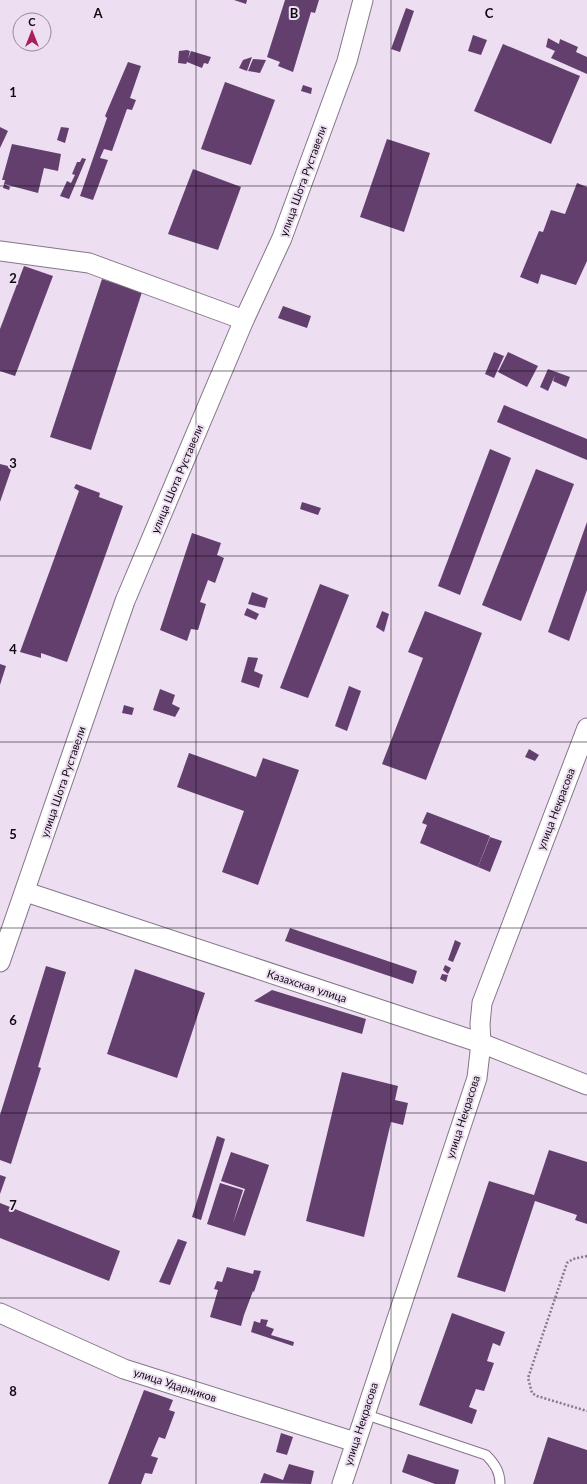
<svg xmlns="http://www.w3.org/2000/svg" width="587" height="1484" font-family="Lato,sans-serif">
	<rect width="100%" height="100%" fill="#eddef2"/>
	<g fill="#633f6e">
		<polygon points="234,0 247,0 246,4"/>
		<polygon points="285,0 319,0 315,13 311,12 293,72 278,66 280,62 267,57"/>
		<polygon points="406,8 414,11 400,52 391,49"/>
		<polygon points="473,35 487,40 481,55 468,51"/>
		<polygon points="548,38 559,44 560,39 578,47 576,52 587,57 587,74 551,58 555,51 546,47"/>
		<polygon points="503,44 580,76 551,144 474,111"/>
		<polygon points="187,50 190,51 188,59 191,51 211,57 208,64 204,63 202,68 187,62 186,64 178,63 179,51"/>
		<polygon points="252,57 247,71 239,68 243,60"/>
		<polygon points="253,59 266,60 260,73 248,71"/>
		<polygon points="128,62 141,66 130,98 136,100 132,110 127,109 112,151 104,149 100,158 108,160 93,200 80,196 107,118 105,116"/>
		<polygon points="225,82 275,100 251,165 201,149"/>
		<polygon points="303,85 312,88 311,94 301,91"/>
		<polygon points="0,127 8,131 0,148"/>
		<polygon points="61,127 69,128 65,143 57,140"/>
		<polygon points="387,139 430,153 404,232 360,217"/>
		<polygon points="12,144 61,154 58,171 44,168 38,193 4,184 10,187 9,190 3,188 5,180 2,180"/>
		<polygon points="82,158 86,159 69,199 60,196 67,181 71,183 75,175 72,174 77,162 80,162"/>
		<polygon points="193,169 241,187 218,250 168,234"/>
		<polygon points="577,183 587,187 587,261 576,285 541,274 538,284 520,277 539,231 543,232 551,210 565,214"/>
		<polygon points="24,266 53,276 15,376 0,371 0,329"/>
		<polygon points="102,279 142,292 91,450 50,437"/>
		<polygon points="283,306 311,316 307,328 278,318"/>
		<polygon points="494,352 504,356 494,378 485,374"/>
		<polygon points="508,352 538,366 527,387 498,372"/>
		<polygon points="548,369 570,377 566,387 553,381 555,375 548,391 540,387"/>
		<polygon points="504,405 587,439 587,460 497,422"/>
		<polygon points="490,449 511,458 460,595 438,586"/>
		<polygon points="0,464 12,467 0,502"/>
		<polygon points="536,469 574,484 521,621 482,605"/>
		<polygon points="76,484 100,493 99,497 123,506 67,662 41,653 41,658 20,652 79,491 74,488"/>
		<polygon points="302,502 321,508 318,515 300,509"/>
		<polygon points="587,522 587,590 569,641 548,632"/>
		<polygon points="192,533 221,543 217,555 224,558 215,583 208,580 200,602 206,604 198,630 191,629 187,641 160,630"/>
		<polygon points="320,584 349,595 308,698 280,688"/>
		<polygon points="252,592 268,598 265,608 248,604"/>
		<polygon points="247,608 259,614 256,620 244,615"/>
		<polygon points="382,611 389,614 384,632 376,627"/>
		<polygon points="425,611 482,633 426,780 382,764 423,658 408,652"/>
		<polygon points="248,657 258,658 254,671 263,675 259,688 241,682"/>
		<polygon points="0,664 6,666 0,685"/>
		<polygon points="349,686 361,691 347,731 335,726"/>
		<polygon points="160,689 175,695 172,704 180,708 175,717 153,710"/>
		<polygon points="124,705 134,708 132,715 122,713"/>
		<polygon points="529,749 539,755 535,761 525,757"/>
		<polygon points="189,753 256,777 263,758 299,770 258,885 222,872 244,811 177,787"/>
		<polygon points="427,812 490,836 478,867 420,843 427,825 422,823"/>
		<polygon points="490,837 502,841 490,872 478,867"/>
		<polygon points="290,928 417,971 413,984 285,941"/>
		<polygon points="455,940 461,943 453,962 448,960"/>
		<polygon points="445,965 451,968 448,974 443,970"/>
		<polygon points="46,966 66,972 38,1067 41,1068 11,1164 0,1160 0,1115"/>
		<polygon points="135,969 205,993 177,1078 107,1054"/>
		<polygon points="442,974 448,975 446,982 440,979"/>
		<polygon points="272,990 366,1019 362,1034 254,1001"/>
		<polygon points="342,1072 398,1086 395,1100 408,1103 403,1125 391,1122 364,1237 306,1221"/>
		<polygon points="217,1136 225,1139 201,1220 192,1217"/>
		<polygon points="549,1150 587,1162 587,1224 575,1220 577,1215 535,1201 505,1292 457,1277 489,1181 534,1195"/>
		<polygon points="231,1152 269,1165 245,1236 207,1224 220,1183 243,1190 233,1223 245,1189 221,1181"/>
		<polygon points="0,1175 6,1177 0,1194"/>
		<polygon points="0,1203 120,1251 109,1281 0,1238"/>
		<polygon points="178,1239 187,1242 170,1285 159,1282"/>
		<polygon points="227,1267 253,1274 254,1270 261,1271 254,1292 253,1291 244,1315 241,1326 210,1317 218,1290 214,1289 217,1281 222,1282"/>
		<polygon points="452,1313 505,1332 500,1346 493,1343 487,1361 494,1363 484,1391 476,1389 469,1407 477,1410 472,1424 419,1405"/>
		<polygon points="261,1319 268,1320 266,1326 274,1329 271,1335 294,1342 293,1346 251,1332 254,1321 260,1323"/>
		<polygon points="144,1390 173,1400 169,1410 175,1412 165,1439 159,1437 151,1456 158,1458 152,1474 145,1473 141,1484 108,1484"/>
		<polygon points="281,1433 293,1437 287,1455 276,1452"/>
		<polygon points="548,1437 587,1450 587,1484 533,1484"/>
		<polygon points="408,1454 459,1470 455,1484 435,1484 402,1472"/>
		<polygon points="289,1464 314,1471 311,1484 260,1483 264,1473 283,1480"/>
	</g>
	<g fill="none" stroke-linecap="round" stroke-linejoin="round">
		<defs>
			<path id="service" d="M364 1414 486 1455C495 1464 500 1472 500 1484"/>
			<g id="minor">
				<polyline points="0,251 89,263 244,320"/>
				<polyline points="26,892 481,1043 587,1085"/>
				<polyline points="0,962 125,601 244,320 282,238 347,61 363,0"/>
				<polyline points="0,1313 124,1369 355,1442"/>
				<polyline points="342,1484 477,1078 481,1043 480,1024 482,1003 587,728"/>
			</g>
		</defs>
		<use href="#service" stroke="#847788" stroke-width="11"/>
		<use href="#minor" stroke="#847788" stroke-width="21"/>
		<polyline stroke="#857b88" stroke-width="2.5" stroke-dasharray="2 2" stroke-linecap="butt" points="587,1256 573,1259 567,1263 528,1378 532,1393 537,1396 587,1411"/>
		<use href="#service" stroke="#fff" stroke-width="9"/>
		<use href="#minor" stroke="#fff" stroke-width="19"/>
	</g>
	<path fill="none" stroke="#0f0a10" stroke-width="1" stroke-opacity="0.55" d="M196 0V1484M391 0V1484M0 186H587M0 371H587M0 556H587M0 742H587M0 928H587M0 1113H587M0 1298H587"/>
	<g text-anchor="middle" stroke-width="4" stroke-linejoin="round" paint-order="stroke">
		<g font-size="11" fill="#0f0a10" stroke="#eddef2">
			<text transform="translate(303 181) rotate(-70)" y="4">улица Шота Руставели</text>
			<text transform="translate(177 479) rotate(-67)" y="4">улица Шота Руставели</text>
			<text transform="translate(63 782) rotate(-71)" y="4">улица Шота Руставели</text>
			<text transform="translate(556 809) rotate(-69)" y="4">улица Некрасова</text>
			<text transform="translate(307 986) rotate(18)" y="4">Казахская улица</text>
			<text transform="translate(463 1117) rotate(-72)" y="4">улица Некрасова</text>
			<text transform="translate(175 1385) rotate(18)" y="4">улица Ударников</text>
			<text transform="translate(361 1424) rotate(-72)" y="4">улица Некрасова</text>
		</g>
	</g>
	<g font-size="13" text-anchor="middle" font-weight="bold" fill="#0f0a10" stroke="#eddef2" stroke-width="4" stroke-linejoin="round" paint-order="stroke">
		<text x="98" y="18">A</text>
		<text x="294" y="18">B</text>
		<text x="489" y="18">C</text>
		<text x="13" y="97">1</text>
		<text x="13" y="283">2</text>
		<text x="13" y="468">3</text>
		<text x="13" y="654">4</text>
		<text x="13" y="839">5</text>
		<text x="13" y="1025">6</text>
		<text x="13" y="1210">7</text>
		<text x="13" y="1396">8</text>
	</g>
	<g transform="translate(32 32)"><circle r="19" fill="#eddef2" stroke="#948998"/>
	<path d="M0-3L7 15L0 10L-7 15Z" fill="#a91d5d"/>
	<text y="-6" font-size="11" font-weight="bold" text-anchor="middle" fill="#0f0a10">С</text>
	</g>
</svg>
